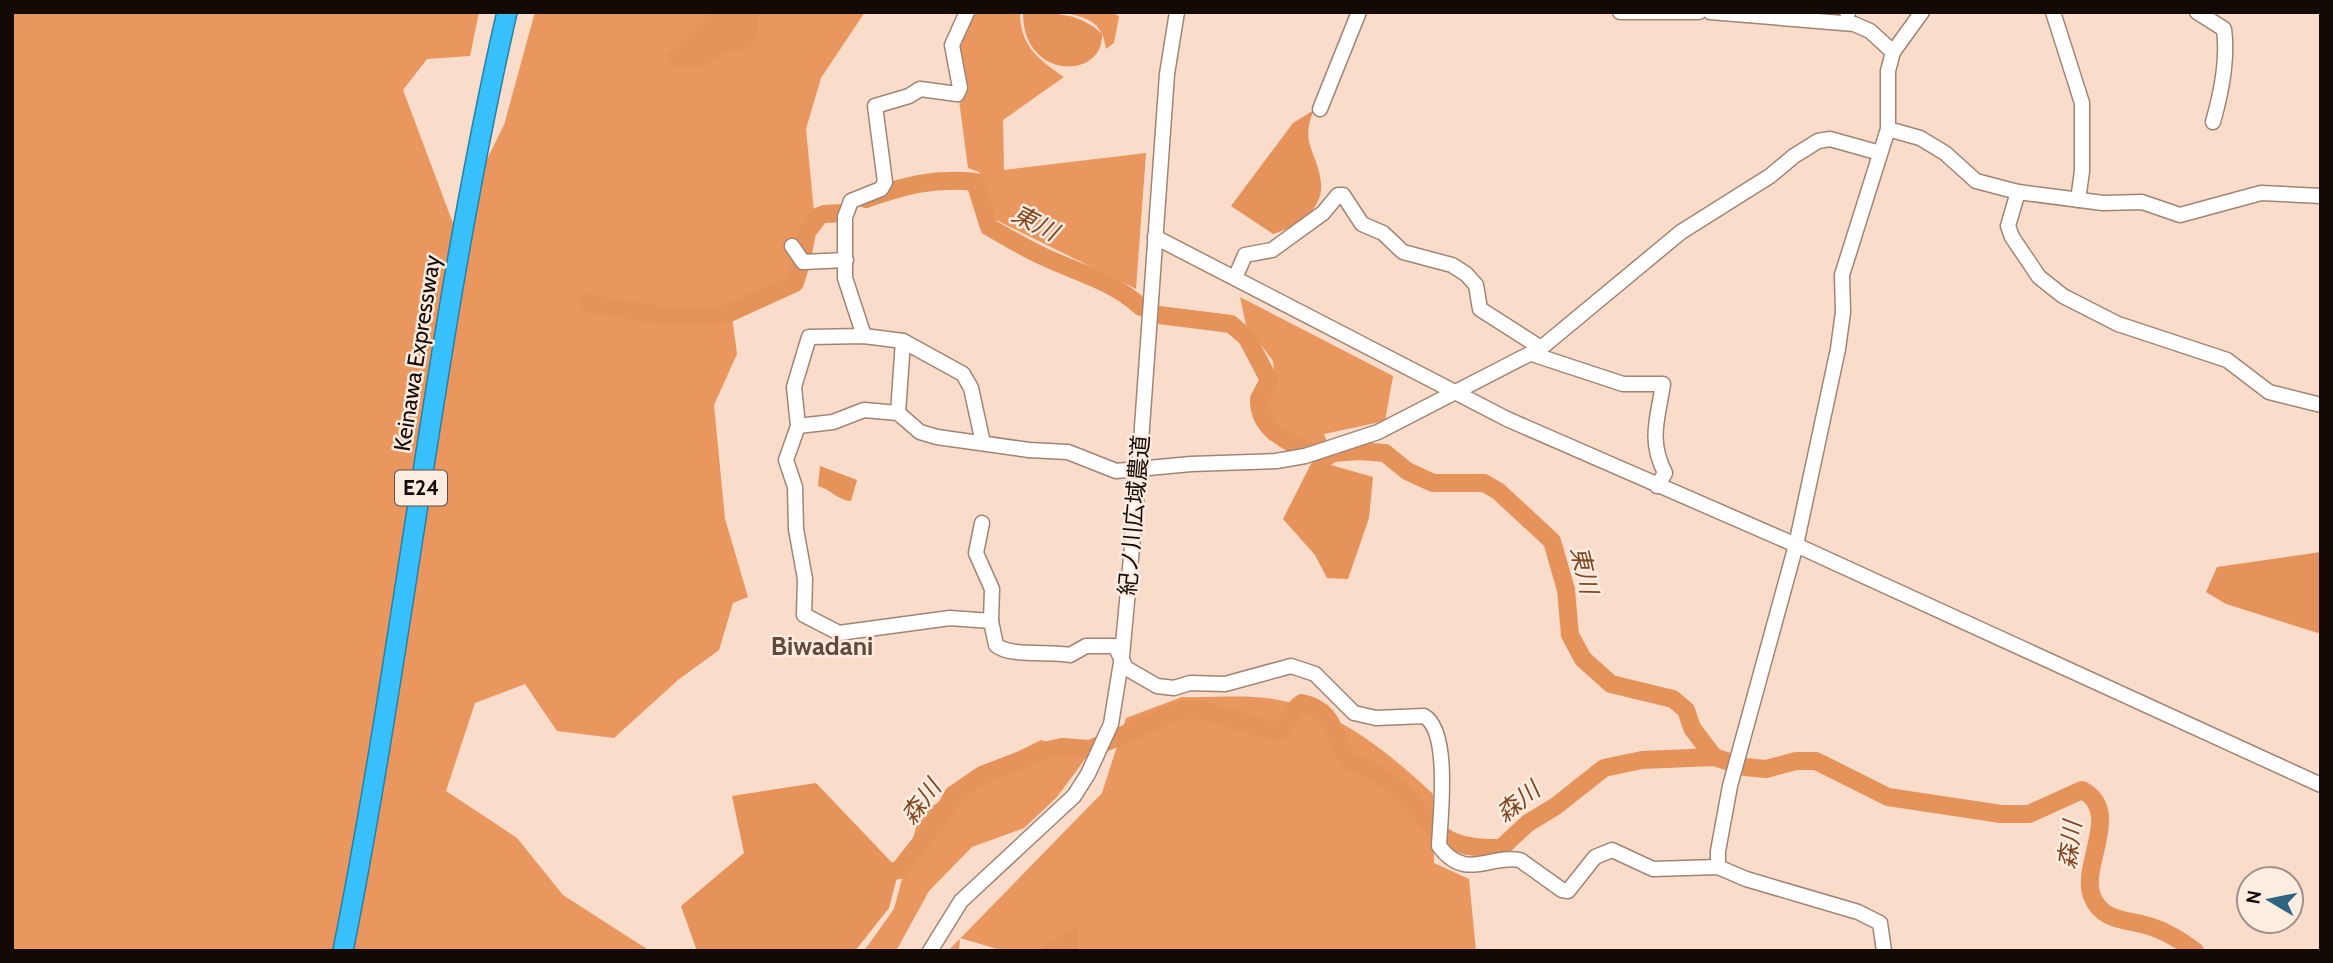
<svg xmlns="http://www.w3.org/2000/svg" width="2333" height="963" font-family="Cabin,'Noto Sans JP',sans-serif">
	<rect width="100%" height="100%" fill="#f9dcca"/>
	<g fill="#e9965f">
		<polygon points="12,12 479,12 470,56 427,59 403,90 454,226 504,125 535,12 865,12 821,78 806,129 814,212 797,267 782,297 760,302 732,316 737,354 714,405 725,519 748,597 733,603 719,650 678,680 614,738 557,731 525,684 475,703 446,791 517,838 563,895 650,951 12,951"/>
		<path d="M973 12H1020C1020 46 1038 59 1064 77L1003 120 1004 170 1146 153 1136 289 996 220 979 172 968 168 959 100 968 87C951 47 961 49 973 12Z"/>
		<path d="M1062 12H1114L1119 17 1114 43 1106 49C1102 21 1088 18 1062 12Z"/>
		<path d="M1240 297 1393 376 1385 421 1324 434 1327 442 1314 447C1282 433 1248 421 1275 381L1273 361 1246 325Z"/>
		<path d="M1182 697C1213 698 1248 694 1279 700 1341 713 1388 752 1433 794L1434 863 1469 879 1476 951H1079L1075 925 1036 951H1004L960 938 959 951H948L1102 793 1126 718Z"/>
		<polygon points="1041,740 1088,755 1057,797 1024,828 972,847 929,891 896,951 864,951 894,909 919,816 985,768"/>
	</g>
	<g fill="#e5935b">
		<polygon points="709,12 759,12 756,39 746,49 721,54 703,67 670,67 667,55 701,25"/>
		<path d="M1023 12C1051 12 1081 13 1102 34 1104 80 1022 81 1023 12Z"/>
		<path d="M1314 110C1299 144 1318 152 1321 183 1324 210 1295 228 1273 234L1231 206 1293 123Z"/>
		<polygon points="1313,460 1373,477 1369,518 1348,579 1327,578 1315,555 1283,519"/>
		<path d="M820 466 857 480 851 501C839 501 830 489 818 486Z"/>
		<polygon points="2321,552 2321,634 2226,604 2206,592 2217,567"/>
		<polygon points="816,783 899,870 889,908 855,951 697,951 681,906 744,853 732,796"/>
		<polygon points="1076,924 1079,951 1036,951"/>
	</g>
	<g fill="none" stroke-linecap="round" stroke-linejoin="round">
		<g stroke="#e5935b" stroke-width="18">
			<path d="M866 199C904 186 935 177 975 182L989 227C1005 236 1021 246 1038 254 1074 272 1110 279 1141 307"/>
			<polyline points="824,214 843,213"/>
			<polyline points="802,259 807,232 819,216"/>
			<polyline points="587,303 667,316 725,315 795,283 801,263"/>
			<path d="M1159 315 1231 324 1247 338 1269 380 1259 399C1258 428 1284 440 1307 451"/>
			<polyline points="1316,454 1325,458 1333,453 1359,451 1385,453 1407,471 1433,483 1484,483 1498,491 1552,541 1566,590 1570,635 1583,659 1611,684 1673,699 1686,710 1692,728 1714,757"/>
			<path d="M875 875 899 870 940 818 953 795 982 775 1044 751 1062 747 1090 749 1181 710C1217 708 1244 726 1278 732 1289 724 1289 711 1302 703 1337 711 1331 735 1349 761 1361 766 1374 771 1384 778 1436 812 1421 850 1501 848L1528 823 1556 806 1604 768 1642 760 1714 757 1745 767 1766 769 1796 761H1816L1888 797 2001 814H2029L2082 790C2123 811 2080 865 2092 896 2102 923 2130 919 2152 927 2167 932 2183 942 2195 951"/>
		</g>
		<defs>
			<g id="minor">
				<polyline points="1620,12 1699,12"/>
				<polyline points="1710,12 1854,24 1870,31 1893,52"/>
				<polyline points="1847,12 1848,13"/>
				<polyline points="2053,12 2082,103 2082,171 2078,200"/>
				<path d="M2197 12 2224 29C2228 58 2221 94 2213 122"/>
				<polyline points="1320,109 1359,12"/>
				<polyline points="1888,129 1920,138 1945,153 1976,181 2018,192 2103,203 2142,202 2180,215 2261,193 2321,196"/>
				<polyline points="2018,192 2008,226 2012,237 2039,277 2063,296 2118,324 2227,360 2269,392 2321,405"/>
				<polyline points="1155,237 1507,419 1796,545 2321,785"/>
				<polyline points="792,246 803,262 846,260"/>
				<polyline points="1235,278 1245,255 1272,250 1323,213 1338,195 1343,195 1362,224 1383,233 1403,252 1452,265 1466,274 1476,285 1480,309 1541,348"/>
				<polyline points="864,336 845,278 845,217 851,201 881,189 885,182 875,106 909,96 920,89 957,94 960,88 952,45 967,12"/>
				<path d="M1532 354 1623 384H1663C1658 418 1648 440 1665 473L1657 486"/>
				<polyline points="898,413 903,341"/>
				<polyline points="798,426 833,422 864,410 898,413 920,432 937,437 1029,450 1068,452 1116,471 1191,464 1276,461 1305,456 1378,432 1541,348 1681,232 1770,176 1794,156 1818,141 1830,139 1880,153"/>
				<path d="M983 443 971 388 963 374 903 341 864 336 809 337 794 387 798 426 786 460 795 487 796 529 805 579 804 615 839 633 950 618 991 621 996 645C1009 657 1051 651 1070 655L1086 646H1115L1126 668 1157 686 1174 688 1190 683 1225 684 1291 666 1315 674 1354 713 1376 718 1424 716C1451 731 1440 819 1439 846 1466 882 1489 854 1520 860L1562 890 1568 891 1595 857 1612 850 1653 869 1718 867 1746 879 1858 912 1880 923 1884 951"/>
				<polyline points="982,523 976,553 992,589 991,621"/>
				<polyline points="1718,867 1718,851 1730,786 1796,545 1838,349 1843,312 1842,275 1888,129 1888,71 1893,52 1922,12"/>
				<polyline points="930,951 961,901 1074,796 1088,774 1111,724 1122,656 1139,470 1167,74 1177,12"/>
			</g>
			<path id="highway" d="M343 951C405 639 436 322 507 12"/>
		</defs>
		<use href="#minor" stroke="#a08575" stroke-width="17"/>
		<use href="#highway" stroke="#2a80a5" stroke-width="22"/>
		<use href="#minor" stroke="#fff" stroke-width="14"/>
		<use href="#highway" stroke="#37c0fb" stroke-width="19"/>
	</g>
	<g text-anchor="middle" stroke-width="5" stroke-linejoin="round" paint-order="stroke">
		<rect fill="#feece1" stroke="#5a4e47" stroke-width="2" x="395" y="470.5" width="52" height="35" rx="5"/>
		<g font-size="21" font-weight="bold" fill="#130a05">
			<text x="421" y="495">E24</text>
		</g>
		<g font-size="23" fill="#130a05" stroke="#feece1">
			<text transform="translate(417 353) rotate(-81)" y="8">Keinawa Expressway</text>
			<text transform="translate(1134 515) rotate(-85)" y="8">紀ノ川広域農道</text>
		</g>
		<g font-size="24" font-style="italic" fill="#7f4821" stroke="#feece1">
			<text transform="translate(1035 223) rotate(27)" y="8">東川</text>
			<text transform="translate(1584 570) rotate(77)" y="8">東川</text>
			<text transform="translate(921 802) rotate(-53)" y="8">森川</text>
			<text transform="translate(1518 802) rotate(-39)" y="8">森川</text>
			<text transform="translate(2070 845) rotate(-83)" y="8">森川</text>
		</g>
		<g font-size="26" font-weight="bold" fill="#624a3b" stroke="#feece1">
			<text x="822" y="655">Biwadani</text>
		</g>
	</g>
	<rect width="2333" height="963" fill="none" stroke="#130a05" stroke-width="28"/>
	<g transform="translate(2270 900) rotate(280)"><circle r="33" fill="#feece1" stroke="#a09289" stroke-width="2"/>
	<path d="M0-5L12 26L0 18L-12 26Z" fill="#2d647f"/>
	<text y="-10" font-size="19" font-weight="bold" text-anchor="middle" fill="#130a05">N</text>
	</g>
</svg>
